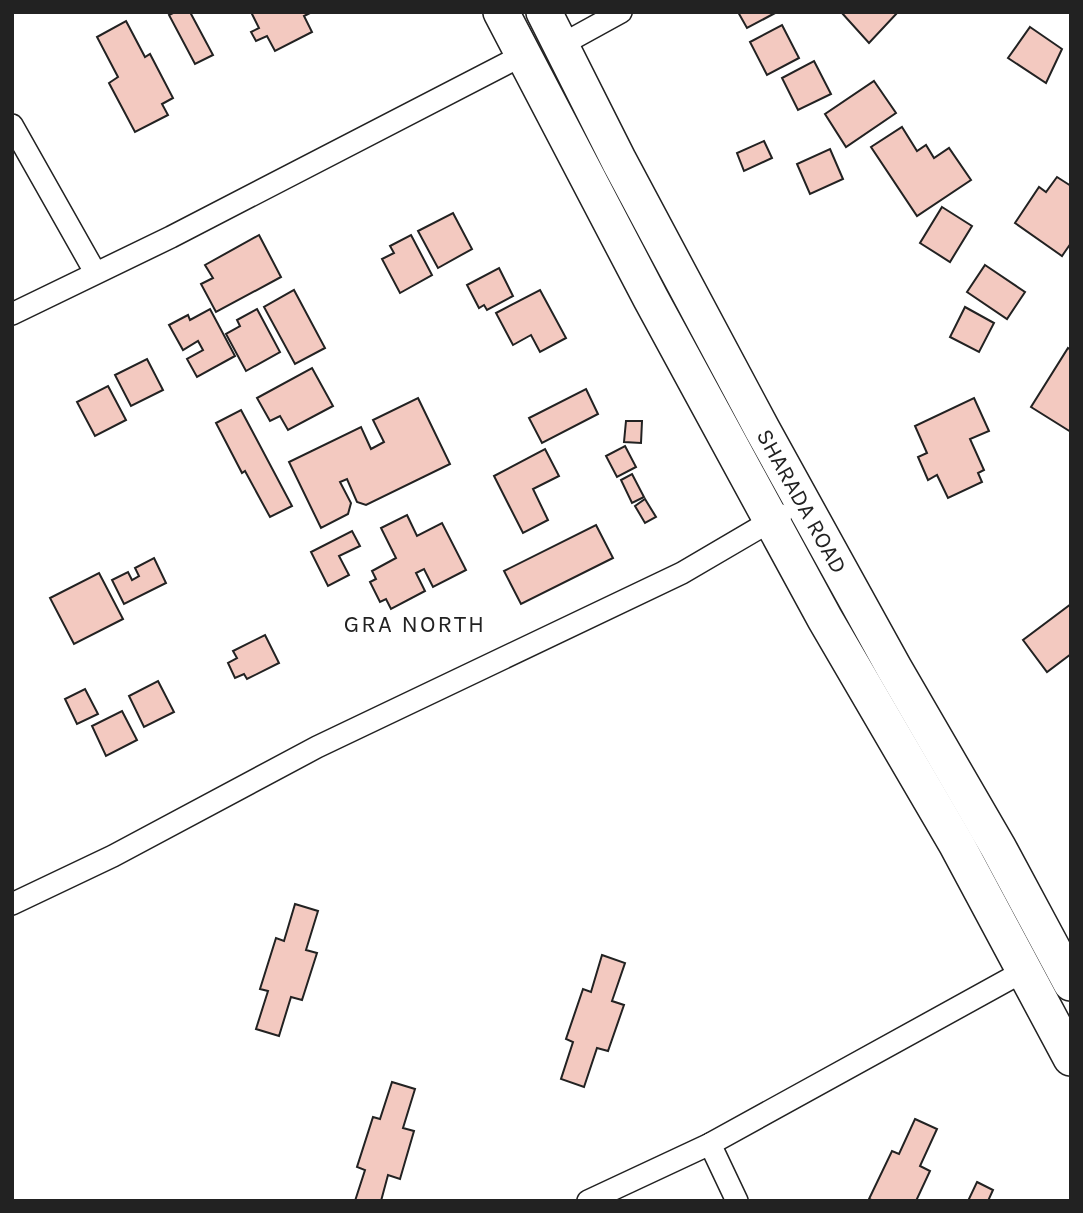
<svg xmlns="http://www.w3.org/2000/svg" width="1083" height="1213" font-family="Karla,sans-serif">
	<rect width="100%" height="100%" fill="#fff"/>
	<g fill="#f3c9c0" stroke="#222" stroke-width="2">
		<polygon points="175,12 190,12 213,55 195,64 169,15"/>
		<polygon points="251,12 312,12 304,16 312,32 275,51 267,36 256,41 251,32 259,28"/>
		<polygon points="738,12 777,12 747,28"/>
		<polygon points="841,12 898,12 869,43"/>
		<polygon points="126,21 145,57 150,54 173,98 162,104 168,115 135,132 109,83 118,77 97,37"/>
		<polygon points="782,25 799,58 767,75 750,42"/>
		<polygon points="1030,27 1062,49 1046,83 1008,58"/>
		<polygon points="814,61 831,94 798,110 782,78"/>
		<polygon points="874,81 896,113 846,147 825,114"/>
		<polygon points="902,127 917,151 926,145 934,158 949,148 971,180 917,216 871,147"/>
		<polygon points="764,141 772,158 744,171 737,153"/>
		<polygon points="830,149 843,179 810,194 797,164"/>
		<polygon points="1057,177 1071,186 1071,243 1062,256 1015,223 1039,187 1046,192"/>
		<polygon points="942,207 972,226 950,262 920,243"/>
		<polygon points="453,213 472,249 438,268 418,231"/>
		<polygon points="259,235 281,277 216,312 201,284 213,278 205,265"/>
		<polygon points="411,235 432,275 400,293 382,259 394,253 390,246"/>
		<polygon points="985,265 1025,292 1007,319 967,292"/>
		<polygon points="499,268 513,296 487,310 484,305 479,308 467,285"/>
		<polygon points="294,290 325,348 295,364 264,307"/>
		<polygon points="540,290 566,338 540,352 531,335 513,345 496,313"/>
		<polygon points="965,307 994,323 979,352 950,337"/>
		<polygon points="210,309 235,356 197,377 187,359 203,350 198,341 183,350 169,325 188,315 190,320"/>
		<polygon points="257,309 280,352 246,371 226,334 240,326 237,320"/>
		<polygon points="1068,348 1071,350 1071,432 1031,407"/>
		<polygon points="147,359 163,390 131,406 115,375"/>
		<polygon points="312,368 333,406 288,430 280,416 270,421 257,398"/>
		<polygon points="108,386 126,420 95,436 77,402"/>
		<polygon points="586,389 598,414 542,443 529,418"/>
		<polygon points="418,398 450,464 366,505 357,502 347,479 340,482 351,503 348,514 321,528 289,462 361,427 371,449 384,442 373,420"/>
		<polygon points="974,398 989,431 970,439 984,470 978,473 982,482 948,498 937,475 928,480 918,457 927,453 915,426"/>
		<polygon points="241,410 292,506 270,517 245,471 242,473 216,423"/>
		<polygon points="626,421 642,421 641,443 624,442"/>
		<polygon points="625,446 636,467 617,477 606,456"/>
		<polygon points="545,449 559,476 533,489 548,520 523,533 494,476"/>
		<polygon points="632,474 644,497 632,503 621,480"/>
		<polygon points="645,499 656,517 645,523 635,506"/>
		<polygon points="407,515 417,536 442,523 466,570 433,587 424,569 416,573 425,591 391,609 386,599 380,602 370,582 376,579 372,571 396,558 381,528"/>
		<polygon points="596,525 613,558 521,604 504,571"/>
		<polygon points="352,531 360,546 339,556 349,575 328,586 311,552"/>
		<polygon points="154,558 166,583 124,604 112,580 128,572 132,580 139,576 135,568"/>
		<polygon points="99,573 123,619 74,644 50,598"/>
		<polygon points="1071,604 1071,654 1047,672 1023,640"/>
		<polygon points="265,635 279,663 247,679 244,674 235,678 228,663 237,658 233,651"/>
		<polygon points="158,681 174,712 144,727 129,696"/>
		<polygon points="85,689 98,714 77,724 65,699"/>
		<polygon points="122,711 137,740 106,756 92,726"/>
		<polygon points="295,904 318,911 306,950 317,953 302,1000 291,997 279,1036 256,1029 268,991 260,989 276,938 284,941"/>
		<polygon points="602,955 625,963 612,1001 624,1005 608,1051 597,1048 584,1087 561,1079 573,1042 566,1039 583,989 591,992"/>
		<polygon points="392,1082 415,1089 403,1128 414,1131 400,1179 388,1175 381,1201 355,1201 365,1170 357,1167 373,1117 380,1119"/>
		<polygon points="915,1119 937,1129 920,1166 930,1171 916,1201 874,1201 869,1199 892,1151 899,1154"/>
		<polygon points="977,1182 993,1190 988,1201 968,1201"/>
	</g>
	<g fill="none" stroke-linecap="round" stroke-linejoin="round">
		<defs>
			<g id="street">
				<polyline points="561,45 621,12"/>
				<polyline points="12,125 95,272"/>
				<polyline points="12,314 171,237 523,55"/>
				<polyline points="12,904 113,856 317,747 682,573 781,515"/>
				<polyline points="710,1144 737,1201"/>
				<polyline points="588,1201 710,1144 1024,971"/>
			</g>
			<g id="primary">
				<polyline points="501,12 651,299 825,619 957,845 1071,1058"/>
				<polyline points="544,12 619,161 762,429 894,668 998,847 1071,983"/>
			</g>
		</defs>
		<use href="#street" stroke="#222" stroke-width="24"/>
		<use href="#primary" stroke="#222" stroke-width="38"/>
		<use href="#street" stroke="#fff" stroke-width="21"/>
		<use href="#primary" stroke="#fff" stroke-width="35"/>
	</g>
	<g text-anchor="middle" stroke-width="5" stroke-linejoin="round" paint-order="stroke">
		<g font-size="23" fill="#222" stroke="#fff">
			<text transform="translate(802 501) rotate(61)" y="8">SHARADA ROAD</text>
		</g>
		<g font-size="24" letter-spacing="2" fill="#222" stroke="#fff">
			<text x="415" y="632">GRA NORTH</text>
		</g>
	</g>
	<rect width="1083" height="1213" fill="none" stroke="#222222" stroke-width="28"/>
</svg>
